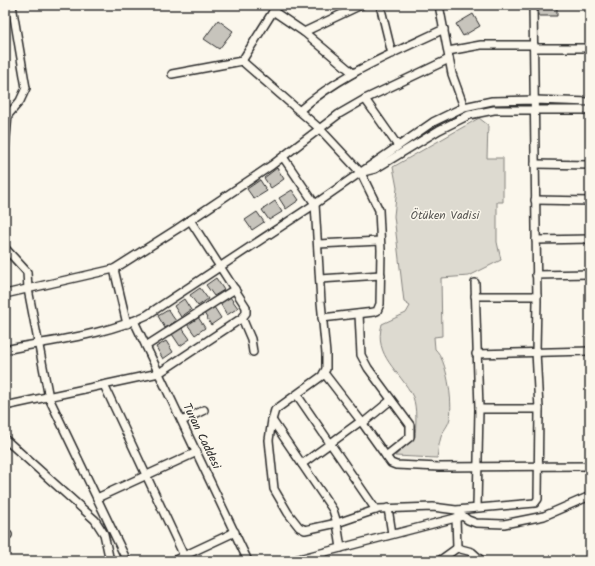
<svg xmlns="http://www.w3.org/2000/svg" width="595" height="566" font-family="Kalam,sans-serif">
	<rect width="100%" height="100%" fill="#fbf7ec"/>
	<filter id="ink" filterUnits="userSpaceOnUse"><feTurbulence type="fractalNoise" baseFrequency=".025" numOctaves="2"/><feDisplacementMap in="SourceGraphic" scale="8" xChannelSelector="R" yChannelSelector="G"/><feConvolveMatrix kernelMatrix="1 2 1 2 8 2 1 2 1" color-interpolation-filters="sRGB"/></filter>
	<g filter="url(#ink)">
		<path fill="#dddad0" stroke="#84827e" d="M479 118 488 125 487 158H503V202H497V242L501 260 469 276 441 278 442 336 434 337 435 349C447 359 453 402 450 418 448 427 443 430 441 437 439 443 438 451 437 458L395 456 415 437C416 425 417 408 413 397 400 370 373 357 382 324L406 313 410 306 404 302 394 216 397 188 393 167Z"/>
		<g fill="#c7c4bc" stroke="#2b2b2b">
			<polygon points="538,5 557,5 557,16 539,16"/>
			<polygon points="473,14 480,26 463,36 456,24"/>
			<polygon points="218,20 233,31 219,49 204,39"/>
			<polygon points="277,168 284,179 271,188 264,178"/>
			<polygon points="260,180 267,191 254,199 247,189"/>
			<polygon points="292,190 299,200 286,209 279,198"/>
			<polygon points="275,201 282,212 269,220 262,210"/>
			<polygon points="257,212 264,222 252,230 245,220"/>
			<polygon points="216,278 224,290 214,296 206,285"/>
			<polygon points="200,288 208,299 198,306 190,295"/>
			<polygon points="230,297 238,308 227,315 220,303"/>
			<polygon points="184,299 191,310 181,317 174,306"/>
			<polygon points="214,307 221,318 211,325 204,313"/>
			<polygon points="168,310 176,321 165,328 158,316"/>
			<polygon points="198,317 205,328 195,335 187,324"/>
			<polygon points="182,328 190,339 180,346 172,334"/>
			<polygon points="166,341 173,352 163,359 156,347"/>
		</g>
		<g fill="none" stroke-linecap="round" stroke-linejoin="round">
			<defs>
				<g id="minor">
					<polyline points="380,5 392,54"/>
					<polyline points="439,5 452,74 464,107"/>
					<polyline points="273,11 304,32 353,73"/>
					<polyline points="304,32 361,5"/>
					<polyline points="534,48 590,48"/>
					<polyline points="448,51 481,45 534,45"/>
					<polyline points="242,61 277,5"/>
					<polyline points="172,74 242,61 320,129 361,173 379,210 381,250 380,304 377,311 374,312 322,318"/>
					<polyline points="365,99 398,146"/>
					<path d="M299 111C340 74 394 53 444 29"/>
					<polyline points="5,148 8,115 20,101 26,88 12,5"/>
					<polyline points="283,157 315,204 321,302 326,354 326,369 322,376 275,410 272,420 269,440 274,489 288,513 299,527 305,530 337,523 378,509 433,507 456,510 535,503 538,499 539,409 536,351 537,301 533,5"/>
					<polyline points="535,164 590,165"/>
					<polyline points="363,172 375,169 439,130 469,115 494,110 590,110"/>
					<polyline points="535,200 590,201"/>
					<polyline points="536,240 590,239"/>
					<polyline points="318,244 380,241"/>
					<polyline points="5,248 27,272 28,289 49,398 127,561"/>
					<polyline points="114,269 127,324"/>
					<polyline points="536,275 590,274"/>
					<polyline points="320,279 381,275"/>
					<polyline points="475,283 479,409 477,507"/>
					<polyline points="5,294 114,269 177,229 272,165 339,114 365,99 449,59"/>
					<polyline points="475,296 537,296"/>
					<polyline points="359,314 361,355 368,368 410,425 410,437 386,456"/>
					<polyline points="242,318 251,339 253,352"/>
					<polyline points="134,321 248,561"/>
					<polyline points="146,346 235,289"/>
					<path d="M5 350C52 340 103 336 147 315L315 204 433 122 464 107 492 101 535 100 590 102"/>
					<polyline points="476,354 590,351"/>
					<polyline points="324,373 361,421 391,463 396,465 439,467 590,466"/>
					<polyline points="104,385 184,556"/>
					<polyline points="297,395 376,510"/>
					<polyline points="5,406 159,373 242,318 246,313 246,307 190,220"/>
					<polyline points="479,409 539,409"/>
					<polyline points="272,420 333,510 337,523 341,548"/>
					<polyline points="182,421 204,410"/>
					<polyline points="363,423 391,400"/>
					<polyline points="5,439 95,520 104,534 110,561"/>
					<polyline points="302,464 361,421"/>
					<polyline points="97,498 197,452"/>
					<polyline points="388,508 392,534"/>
					<polyline points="459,513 468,520 476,523 504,524 544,516 590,496"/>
					<polyline points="456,518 457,548"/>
					<polyline points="5,535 8,535"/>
					<polyline points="173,561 235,532"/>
					<polyline points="291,561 463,516"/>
					<polyline points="439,561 457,548 472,552 482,561"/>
				</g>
			</defs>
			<use href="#minor" stroke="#2b2b2b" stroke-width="10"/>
			<use href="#minor" stroke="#fbf7ec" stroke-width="7"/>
		</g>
	</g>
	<g text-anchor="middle" stroke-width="3" stroke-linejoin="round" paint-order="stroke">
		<g font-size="12" fill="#585754" stroke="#fbf7ec">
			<text x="445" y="219">Ötüken Vadisi</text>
		</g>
		<g font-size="12" fill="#2b2b2b" stroke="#fbf7ec">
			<text transform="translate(202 436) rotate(64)" y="4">Turan Caddesi</text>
		</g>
	</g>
	<rect width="595" height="566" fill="none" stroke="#fbf7ec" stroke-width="20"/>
	<rect x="10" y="10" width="575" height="546" fill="none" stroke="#2b2b2b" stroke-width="1.5" filter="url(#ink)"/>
</svg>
